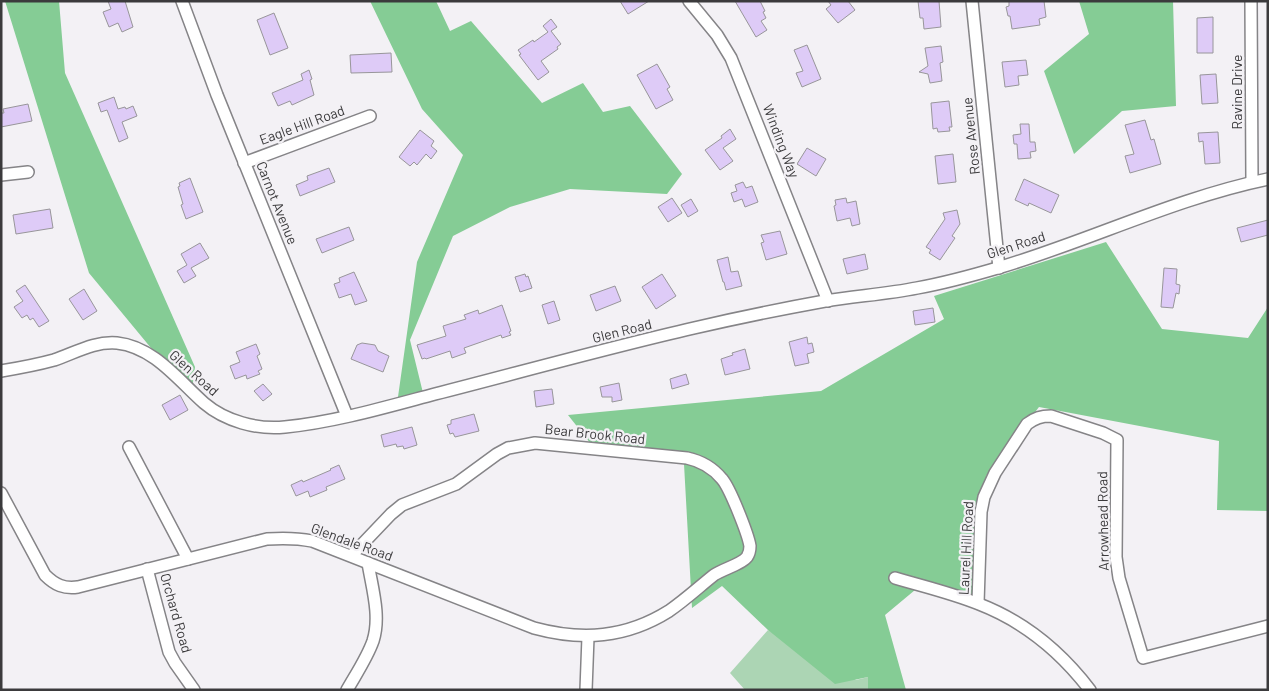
<svg xmlns="http://www.w3.org/2000/svg" width="1269" height="691" font-family="Barlow,sans-serif">
	<rect width="100%" height="100%" fill="#f3f1f5"/>
	<polygon fill="#acd5b4" points="768,630 856,680 868,677 868,690 745,690 730,673"/>
	<g fill="#85cc95">
		<polygon points="5,1 59,1 65,73 195,367 192,391 170,371 89,273"/>
		<polygon points="370,1 436,1 450,31 471,21 542,103 583,83 603,112 630,106 682,174 667,194 570,189 510,207 453,236 410,340 424,397 397,404 417,262 463,155 422,109"/>
		<polygon points="1079,1 1173,1 1176,106 1122,111 1074,154 1044,71 1089,34"/>
		<polygon points="1106,242 1162,329 1248,338 1268,307 1268,511 1217,510 1219,441 1039,407 986,476 982,596 915,590 885,615 906,690 868,690 868,677 835,684 768,630 722,586 692,608 684,464 598,453 568,415 821,391 944,319 934,296"/>
	</g>
	<g fill="#decbf7" stroke="#98969a">
		<polygon points="108,1 125,1 133,27 122,32 118,23 109,27 103,12 111,9"/>
		<polygon points="620,1 649,1 628,14"/>
		<polygon points="735,1 760,1 765,11 763,12 766,18 761,21 767,30 756,37"/>
		<polygon points="828,1 848,1 855,10 838,23 826,9 831,5"/>
		<polygon points="918,1 939,1 941,27 924,29 923,18 920,18"/>
		<polygon points="1009,1 1044,1 1046,17 1039,19 1040,25 1012,29 1010,16 1008,16 1006,7 1009,6"/>
		<polygon points="274,13 288,48 270,55 257,20"/>
		<polygon points="1213,17 1213,53 1197,53 1197,18"/>
		<polygon points="551,19 557,27 551,31 561,44 557,47 558,49 541,61 549,72 538,80 519,55 521,54 518,50 533,40 534,42 548,32 543,26"/>
		<polygon points="807,45 821,79 802,87 796,73 803,71 794,50"/>
		<polygon points="941,46 943,62 940,63 942,81 930,83 928,74 919,72 928,66 925,48"/>
		<polygon points="391,53 392,72 351,73 350,55"/>
		<polygon points="1026,60 1028,75 1018,76 1019,85 1005,87 1002,62"/>
		<polygon points="657,64 670,87 667,89 673,100 656,109 637,75"/>
		<polygon points="309,70 312,79 310,80 314,95 292,105 290,101 278,106 272,93 303,80 301,74"/>
		<polygon points="1216,74 1218,103 1202,104 1200,75"/>
		<polygon points="114,97 118,109 125,107 126,109 133,106 137,116 122,122 128,138 119,142 107,110 101,112 98,103"/>
		<polygon points="949,101 952,127 949,127 950,131 938,132 937,128 933,129 931,103"/>
		<polygon points="28,104 32,121 1,127 1,113 4,113 3,109"/>
		<polygon points="1145,120 1151,140 1154,139 1161,164 1130,173 1125,156 1134,154 1125,125"/>
		<polygon points="1020,124 1029,124 1030,142 1035,142 1036,151 1030,152 1031,158 1018,159 1017,144 1014,144 1013,135 1021,134"/>
		<polygon points="730,129 736,139 723,148 733,161 720,170 705,150 722,138 721,136"/>
		<polygon points="420,130 434,141 431,146 437,151 431,159 426,154 417,165 414,162 410,166 399,157"/>
		<polygon points="1218,132 1220,163 1205,164 1203,141 1199,142 1198,133"/>
		<polygon points="807,148 826,159 816,176 797,164"/>
		<polygon points="953,154 956,182 938,184 935,156"/>
		<polygon points="329,168 335,182 300,196 296,185 308,180 307,176"/>
		<polygon points="190,178 203,212 186,219 181,205 183,204 178,187 180,186 179,183"/>
		<polygon points="1024,179 1059,195 1051,213 1029,203 1028,206 1015,200"/>
		<polygon points="743,182 746,188 752,186 758,202 745,207 742,199 734,202 731,193 737,191 735,185"/>
		<polygon points="672,198 682,213 668,222 658,207"/>
		<polygon points="846,198 847,203 856,201 860,224 852,226 850,218 837,221 834,206 836,205 835,200"/>
		<polygon points="691,199 698,211 688,217 681,205"/>
		<polygon points="50,209 53,228 16,234 13,215"/>
		<polygon points="957,210 960,224 952,236 955,238 940,260 929,253 931,250 926,247 945,219 943,213"/>
		<polygon points="1268,220 1268,235 1241,242 1237,228"/>
		<polygon points="349,227 354,240 322,253 316,239"/>
		<polygon points="780,231 787,254 766,260 761,243 764,242 761,235"/>
		<polygon points="200,243 209,258 191,268 196,276 184,283 177,271 187,265 181,254"/>
		<polygon points="865,254 868,269 847,274 843,259"/>
		<polygon points="728,257 731,272 738,271 742,286 726,290 724,282 723,282 717,260"/>
		<polygon points="1164,268 1177,269 1176,284 1180,285 1179,294 1176,293 1173,308 1161,307"/>
		<polygon points="354,272 367,301 355,305 351,294 339,298 334,284 340,282 339,278"/>
		<polygon points="525,274 526,277 528,276 532,288 520,292 515,277"/>
		<polygon points="662,274 676,296 656,309 642,287"/>
		<polygon points="25,285 49,321 39,327 33,318 30,320 27,315 22,318 14,307 23,301 16,291"/>
		<polygon points="615,286 621,301 596,311 590,295"/>
		<polygon points="84,289 97,311 83,320 69,299"/>
		<polygon points="554,301 560,320 548,324 542,305"/>
		<polygon points="502,305 511,331 509,332 511,335 502,338 501,335 464,348 466,353 452,358 450,351 426,359 425,358 422,359 417,345 446,336 443,326 466,319 464,315 478,310 479,314"/>
		<polygon points="933,308 935,322 915,325 913,311"/>
		<polygon points="807,337 808,344 812,343 814,352 807,354 809,363 795,366 789,342"/>
		<polygon points="362,343 375,345 378,351 389,356 383,372 351,359 357,345"/>
		<polygon points="256,344 260,354 257,356 262,369 258,371 260,374 247,379 246,375 235,379 230,366 240,362 236,352"/>
		<polygon points="745,349 750,369 725,375 721,359 733,355 732,353"/>
		<polygon points="686,374 689,384 672,389 670,379"/>
		<polygon points="619,383 622,400 612,402 612,397 602,397 600,387"/>
		<polygon points="263,384 272,394 263,401 254,391"/>
		<polygon points="552,389 554,404 536,407 534,391"/>
		<polygon points="180,395 188,410 170,420 162,405"/>
		<polygon points="474,414 479,431 455,437 453,433 450,434 447,425 451,424 451,420"/>
		<polygon points="412,427 417,445 404,449 403,446 397,447 396,444 384,447 381,435"/>
		<polygon points="339,465 345,479 326,487 327,490 310,497 308,491 296,496 291,485 302,480 303,482 331,470 330,469"/>
	</g>
	<g fill="none" stroke-linecap="round" stroke-linejoin="round">
		<defs>
			<g id="minor">
				<polyline points="182,1 217,95 347,416"/>
				<polyline points="689,1 717,35 731,58 828,301"/>
				<polyline points="972,1 999,268"/>
				<polyline points="1251,1 1252,182"/>
				<polyline points="244,163 370,116"/>
				<polyline points="1,175 28,172"/>
				<path d="M1 371C19 368 36 365 54 360 75 353 94 341 117 343 154 347 178 380 204 403 225 421 257 430 285 427 335 422 386 407 435 394 521 372 607 348 694 328 737 318 781 309 825 301 855 296 887 294 917 288 945 283 974 275 1001 267 1091 240 1176 198 1268 179"/>
				<polyline points="129,447 188,559"/>
				<path d="M1 493 45 575C55 585 64 589 78 587L267 539C282 538 297 538 312 541L534 628C582 641 626 638 669 611 685 600 699 587 714 575 723 569 742 564 747 557 749 554 750 549 750 546 748 534 730 488 722 479 713 468 701 461 687 458L535 443 508 448 497 454 456 484 402 505 391 514 351 556"/>
				<polyline points="147,569 169,652 175,663 194,690"/>
				<path d="M895 578C922 586 952 593 979 604 1023 621 1061 652 1090 690"/>
				<path d="M978 603 981 512 984 497 995 473 1027 424C1035 418 1041 416 1051 416L1103 433 1117 440 1116 557 1119 578 1143 658 1268 626"/>
				<path d="M347 690C356 674 367 658 373 641 381 616 372 588 368 563"/>
				<polyline points="586,690 588,637"/>
			</g>
		</defs>
		<use href="#minor" stroke="#858487" stroke-width="14"/>
		<use href="#minor" stroke="#fff" stroke-width="11"/>
	</g>
	<g text-anchor="middle" stroke-width="4.5" stroke-linejoin="round" paint-order="stroke">
		<g font-size="14" fill="#3b3a3c" stroke="#f3f1f5">
			<text transform="translate(1237 92) rotate(-90)" y="5">Ravine Drive</text>
			<text transform="translate(302 125) rotate(-20)" y="5">Eagle Hill Road</text>
			<text transform="translate(971 136) rotate(-96)" y="5">Rose Avenue</text>
			<text transform="translate(781 141) rotate(69)" y="5">Winding Way</text>
			<text transform="translate(277 203) rotate(68)" y="5">Carnot Avenue</text>
			<text transform="translate(1016 245) rotate(-18)" y="5">Glen Road</text>
			<text transform="translate(622 331) rotate(-14)" y="5">Glen Road</text>
			<text transform="translate(194 373) rotate(42)" y="5">Glen Road</text>
			<text transform="translate(595 434) rotate(6)" y="5">Bear Brook Road</text>
			<text transform="translate(1103 521) rotate(-91)" y="5">Arrowhead Road</text>
			<text transform="translate(352 542) rotate(20)" y="5">Glendale Road</text>
			<text transform="translate(966 548) rotate(-87)" y="5">Laurel Hill Road</text>
			<text transform="translate(176 613) rotate(74)" y="5">Orchard Road</text>
		</g>
	</g>
	<rect width="1269" height="691" fill="none" stroke="#3b3a3c" stroke-width="5"/>
</svg>
